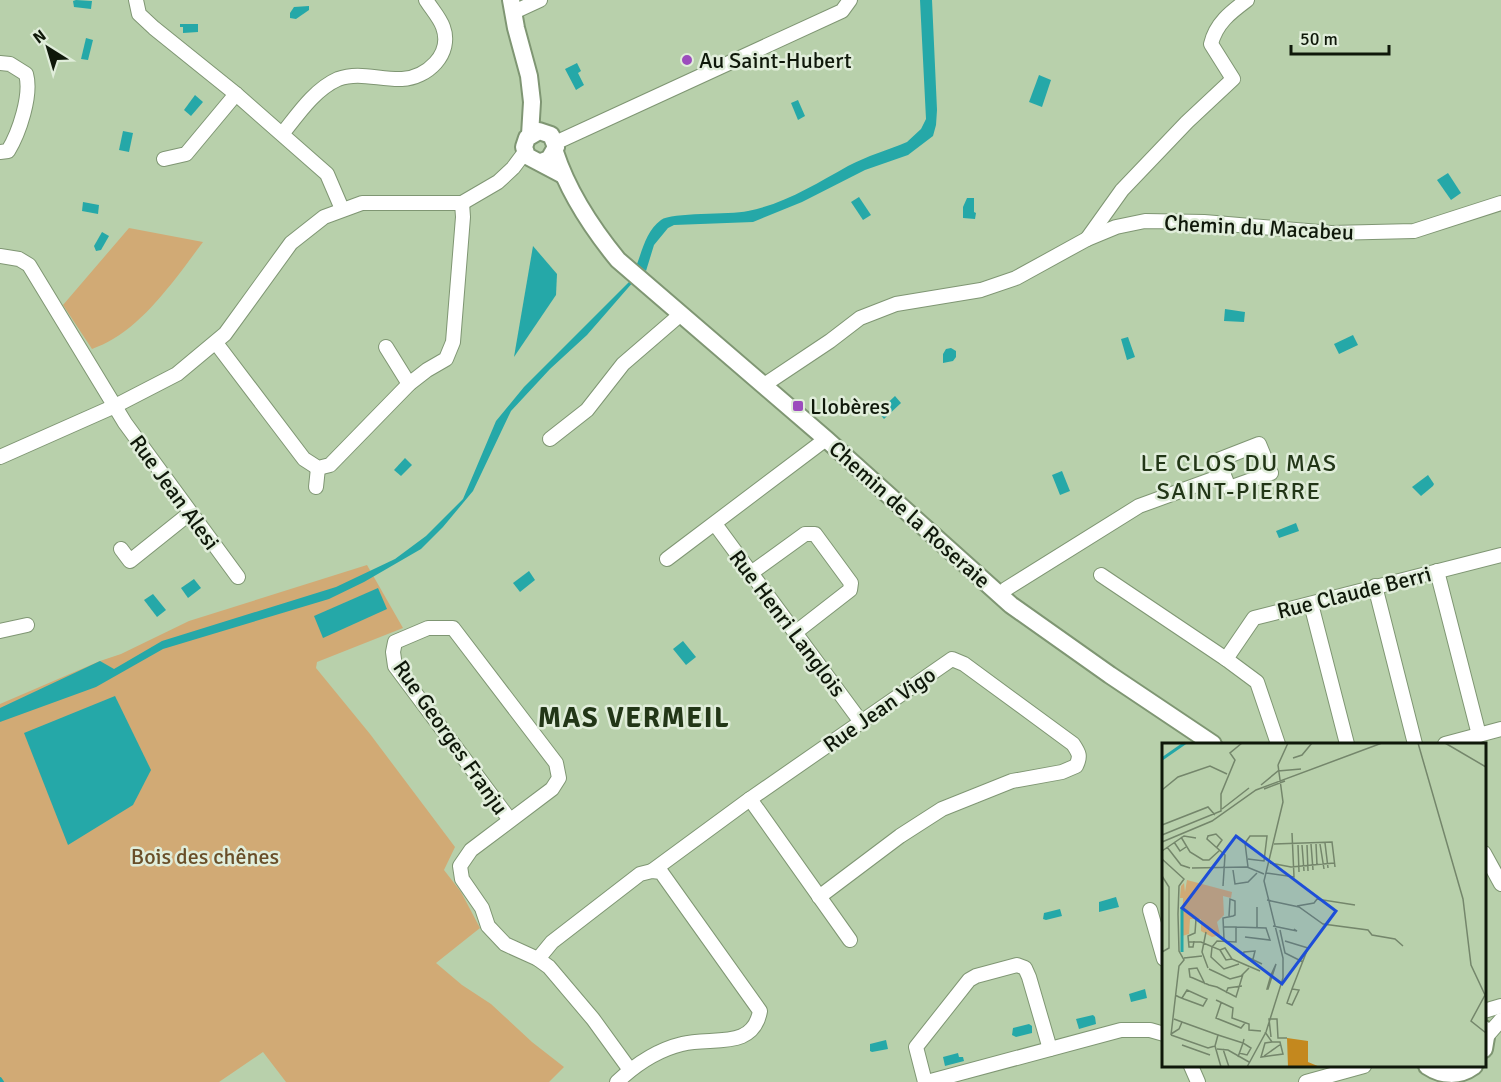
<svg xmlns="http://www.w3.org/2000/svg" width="1501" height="1082" font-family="Signika,sans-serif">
	<rect width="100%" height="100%" fill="#b8d0ab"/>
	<g fill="#d1aa75">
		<path d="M129 228 203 242C179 274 148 319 113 339 107 343 99 346 92 349L63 305Z"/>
		<polygon points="367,565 403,628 317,662 316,668 370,734 455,847 444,870 461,892 480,928 436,963 462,985 491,1004 532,1042 564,1067 549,1082 286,1082 263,1052 219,1082 0,1082 0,704 100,661 121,654 189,621"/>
	</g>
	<g fill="#25a8a8">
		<polygon points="76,0 92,1 91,9 74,7 73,1"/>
		<path d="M920 0H932L937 110 936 125 933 136 908 155 865 170 802 202 753 222 674 225 668 228 654 245 646 271 637 264C643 248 647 230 661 220 672 212 729 215 748 211 784 204 816 184 848 166 867 156 888 150 907 142L921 129 926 119Z"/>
		<polygon points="309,6 309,10 296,19 290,18 290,13 294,7"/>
		<polygon points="180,24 198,24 198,32 183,33 183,27 180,27"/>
		<polygon points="86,38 93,40 88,60 81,59"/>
		<polygon points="577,63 581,71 578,73 584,85 576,90 565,69"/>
		<polygon points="1039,75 1051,80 1042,107 1029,102"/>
		<polygon points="195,95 203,102 191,116 184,110"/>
		<polygon points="798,100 805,116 798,120 791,103"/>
		<polygon points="123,131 133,133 129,152 119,150"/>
		<polygon points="1448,173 1461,193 1451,200 1437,180"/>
		<polygon points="859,197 871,215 863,220 851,202"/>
		<polygon points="967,198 974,198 974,212 976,213 975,219 963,218 963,207"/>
		<polygon points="83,202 99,205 98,214 82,211"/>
		<polygon points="102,232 109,236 101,250 96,251 94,246"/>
		<polygon points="533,246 557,274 556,295 514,357"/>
		<polygon points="632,279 634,281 587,335 550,369 511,411 473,491 443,527 421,549 364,582 329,599 163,649 96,687 0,722 0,708 100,661 114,669 162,641 336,587 395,559 426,536 463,499 496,421 524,387"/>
		<polygon points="1225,309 1245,312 1244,322 1224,321"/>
		<polygon points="1353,335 1358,345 1339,354 1334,344"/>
		<polygon points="1128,337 1135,357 1127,360 1121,339"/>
		<polygon points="951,348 956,351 956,357 953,361 943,363 943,354 946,349"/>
		<polygon points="895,396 901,403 884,419 878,412"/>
		<polygon points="405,458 412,465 401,476 394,470"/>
		<polygon points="1062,471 1070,491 1060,495 1052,475"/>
		<polygon points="1428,475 1434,484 1433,486 1421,496 1412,487"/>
		<polygon points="1296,523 1299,531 1279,538 1276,531"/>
		<polygon points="529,571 535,580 520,592 513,583"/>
		<polygon points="194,579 201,588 188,598 181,588"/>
		<polygon points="378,588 387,609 323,638 314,616"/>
		<polygon points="153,594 166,610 157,617 144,600"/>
		<polygon points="683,641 696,657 686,665 673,649"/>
		<polygon points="115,696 151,770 133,805 68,845 24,733"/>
		<polygon points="1116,897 1119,907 1099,912 1099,902"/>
		<polygon points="1060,909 1062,916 1046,920 1043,919 1044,913"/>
		<polygon points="1145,989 1147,998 1131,1002 1129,994"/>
		<polygon points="1093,1015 1095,1017 1096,1024 1079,1029 1076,1019"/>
		<polygon points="1029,1024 1032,1026 1032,1033 1016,1037 1012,1035 1013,1028"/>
		<polygon points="886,1040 888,1049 872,1052 870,1051 870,1044"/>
		<polygon points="958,1053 959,1057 963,1057 964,1061 945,1066 943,1057"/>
	</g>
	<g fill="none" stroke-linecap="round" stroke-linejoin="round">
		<polyline stroke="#25a8a8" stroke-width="4" points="0,1079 2,1082"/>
		<defs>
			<g id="minor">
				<polyline points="136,0 139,14 154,28 236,94 327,174 342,209"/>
				<polyline points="514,12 540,0"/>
				<path d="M0 63 10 64 26 74C32 95 19 133 8 151L0 152"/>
				<path d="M283 133C298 114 315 89 338 79 359 71 380 80 402 79 427 78 453 54 443 27 440 18 431 8 426 0"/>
				<polyline points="555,143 842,11 850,0"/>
				<polyline points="164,159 186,154 236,94"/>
				<path d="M1087 239 1122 190 1187 122 1233 79 1211 44C1216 23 1231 12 1247 0"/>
				<polyline points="0,256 19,259 29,265 125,423 238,577"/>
				<polyline points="216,343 304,459 318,468 330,465 409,384 427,370 446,359 453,342 463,217 462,203"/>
				<polyline points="386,347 409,384"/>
				<polyline points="764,385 830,341 860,318 896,304 981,290 1016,278 1087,239 1116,227 1145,221 1204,222 1331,233 1414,231 1501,203"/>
				<polyline points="550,439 587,410 623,364 681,314"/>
				<polygon points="1259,444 1271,473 1229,488 1218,460"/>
				<polyline points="0,457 115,406 177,374 225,334 291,243 324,217 362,203 462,203 498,182 513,168 525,152"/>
				<polyline points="316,487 318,468"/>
				<polyline points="715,524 861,722"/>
				<polyline points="121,549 130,561 190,513"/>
				<polyline points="667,559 826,439"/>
				<polyline points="1437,571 1479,735"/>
				<polyline points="751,573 805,534 815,534 851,583 850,590 796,632"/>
				<polyline points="1101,575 1226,659 1257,682 1278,744"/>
				<polyline points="1375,586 1415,744"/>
				<polyline points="1000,595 1006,589 1139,506 1224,475"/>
				<polyline points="1311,604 1347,744"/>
				<polyline points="0,631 27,625"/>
				<polyline points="1226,659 1254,618 1501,555"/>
				<polyline points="1445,744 1501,729"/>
				<polyline points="750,799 850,940"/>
				<polyline points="510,820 395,666 393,652 395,642 428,628 453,628 556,763 559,778 552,789 471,850 460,866 462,879 482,908 488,926 505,944 538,959 549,967 593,1019 630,1070"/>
				<polyline points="1484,853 1501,884"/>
				<path d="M652 871 750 799 952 659 964 664 1073 744C1079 753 1081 756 1076 766L1062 772 1012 781 942 809 900 836 819 897"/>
				<polyline points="1150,910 1164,959"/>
				<path d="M538 959 552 942 640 874 652 871 661 872 760 1011C753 1051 711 1036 682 1044 657 1050 635 1065 617 1082"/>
				<polyline points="1484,1011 1501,1006"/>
				<polyline points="1486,1037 1501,1020"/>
				<polyline points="1191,1066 1198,1082"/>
				<polyline points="925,1082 916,1047 969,980 976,976 1017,965 1025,968 1029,977 1050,1049"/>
				<polyline points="927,1082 1121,1030 1150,1030 1164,1034"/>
				<polyline points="1306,1082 1364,1066"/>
			</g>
			<g id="tertiary">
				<polyline points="511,0 516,28 529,76 532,102 530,135"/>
				<path d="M555 152C568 192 591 227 618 260L826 439 1011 605 1110 675 1213 744"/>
				<polyline points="541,162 549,159 556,147 551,135 539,131 527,138 524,147 527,156 563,175"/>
				<polyline points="1484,1029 1486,1037 1484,1049"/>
				<path d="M1427 1066C1442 1076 1459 1077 1474 1066"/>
			</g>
		</defs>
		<use href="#minor" stroke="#7f9673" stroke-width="16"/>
		<use href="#tertiary" stroke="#7f9673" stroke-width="20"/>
		<use href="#minor" stroke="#fff" stroke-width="14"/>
		<use href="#tertiary" stroke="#fff" stroke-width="16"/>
	</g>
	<g fill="#9c4dbd" stroke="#e0edda" stroke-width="2">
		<circle cx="687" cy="60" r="6"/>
		<rect x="792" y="400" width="12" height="12" rx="3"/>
	</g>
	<g text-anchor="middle" stroke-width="5" stroke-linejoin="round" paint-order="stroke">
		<g font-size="22" fill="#0f180a" stroke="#e0edda" text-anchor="start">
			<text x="699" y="68">Au Saint-Hubert</text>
			<text x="810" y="414">Llobères</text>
		</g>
		<g font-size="22" fill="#0f180a" stroke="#e0edda">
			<text transform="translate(1259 227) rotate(3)" y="8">Chemin du Macabeu</text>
			<text transform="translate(175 492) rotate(54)" y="8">Rue Jean Alesi</text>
			<text transform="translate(910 514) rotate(42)" y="8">Chemin de la Roseraie</text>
			<text transform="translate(1354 592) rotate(-14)" y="8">Rue Claude Berri</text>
			<text transform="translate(788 623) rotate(53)" y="8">Rue Henri Langlois</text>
			<text transform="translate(879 709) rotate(-35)" y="8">Rue Jean Vigo</text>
			<text transform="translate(451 737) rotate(55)" y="8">Rue Georges Franju</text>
		</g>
		<g font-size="22" fill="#694e28" stroke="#e0edda">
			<text x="205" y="864">Bois des chênes</text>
		</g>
		<g font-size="24" letter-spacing="1.5" fill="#223617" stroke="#e0edda">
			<text x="1239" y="471">LE CLOS DU MAS<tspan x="1239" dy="28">SAINT-PIERRE</tspan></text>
		</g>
		<g font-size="28" font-weight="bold" letter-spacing="1.5" fill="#223617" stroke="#e0edda">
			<text x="634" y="727">MAS VERMEIL</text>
		</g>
	</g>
	<g transform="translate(1162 743)">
		<rect width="324" height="324" fill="#b8d0ab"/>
		<path d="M25 137 70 149 69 155 61 153 62 172 55 179 58 192 50 194 39 188V176H28L27 191 20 193 21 155H18L19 143 22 140 23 149Z" fill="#d1aa75"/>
		<path d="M125 295 146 298V319L158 324H126Z" fill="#c4881e"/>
		<path fill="none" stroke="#25a8a8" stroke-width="3" d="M0 16 23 0M20 164V209"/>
		<path fill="none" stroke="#74866b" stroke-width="1.5" d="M256 0 301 156 309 222 323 252 309 278 324 290M283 0 324 24M131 15 140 12 150 0M116 22 126 0M99 42 116 28 139 26M102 46 123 38M0 47 16 34 48 23 65 31M60 66 87 45M0 82 46 64 53 72M0 92 59 68V51L73 17 68 10 80 0M19 94 28 109 41 117H47L58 107M0 99 50 78 94 47 220 0M12 99 18 108 24 104M163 100 166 125M112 101 170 99 173 124M149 101 151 127M154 101 155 122M158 101 162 126M136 102 137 129M140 102 142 128M145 102 146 128M5 104 19 122 28 125M55 104 60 97 54 91 46 93 45 96 63 112 61 143M0 108 22 93 34 95M0 116 22 136 17 143 16 171 17 208 22 217 17 223 9 292M86 116 102 118 105 93H88L83 100 86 124M108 120 129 124 172 120M30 125 85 124 102 131M71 127 73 141 86 139 95 130M104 130 132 134 130 90M0 133 7 144V205L0 209M105 157 137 164 161 181 206 187 210 192 233 196 241 203M135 163 152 160 155 156 193 162M111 183 135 188 132 186M62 184H74V199L55 198 50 204 49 214 62 226 77 221M74 184 104 185 108 197 83 194M95 184V164M118 187 123 210 141 219M44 189 40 209 46 225M62 196 61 175 71 173 73 172V158L68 156 67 173M32 198 31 204H27L26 193 33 190 34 176M123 198 146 205 130 246 125 260 130 262 137 247 130 246M26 199H39L58 207 63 205 70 216 64 217 58 207M22 215 40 213M70 216 98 228M91 216 93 208 82 209 81 212 100 221M114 221 106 246H105L109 232ZM47 226 68 236 79 233 87 225M43 241 35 225 27 226 28 234 31 235 47 242 55 244 74 254 81 231M64 250 66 245 80 243M13 252 17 254 22 256 41 263 45 256 25 247 20 255M54 257 71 265 70 275 87 281V287L99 288M59 260 54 275 79 285 83 280M20 279 56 292 53 303M103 289 110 299H118L121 311 99 314 103 300 110 299M9 291 17 286 20 279 12 276M9 292 46 305 53 303 59 324M56 292 81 300 76 314M109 294 107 276H115L116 295H125M20 302 48 312M55 306 66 307 87 319M61 306 67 324M77 310 85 312 89 305 81 300 82 296M102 313 119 301M85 324 104 289 121 235V215L102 138 121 59 116 22"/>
		<path fill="#1d4ed8" fill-opacity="0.15" stroke="#1d4ed8" stroke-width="3" d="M74 93 174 168 120 241 20 165Z"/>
		<rect width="324" height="324" fill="none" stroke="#0f180a" stroke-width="3"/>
	</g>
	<g transform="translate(48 48) rotate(323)" stroke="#e0edda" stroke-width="4.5" paint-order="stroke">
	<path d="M0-4.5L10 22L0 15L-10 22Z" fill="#0f180a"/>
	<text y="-9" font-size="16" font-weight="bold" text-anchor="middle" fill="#0f180a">N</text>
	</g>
	<path d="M1291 45v9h98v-9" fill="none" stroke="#0f180a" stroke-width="3"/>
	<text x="1300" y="45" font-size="18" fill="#0f180a" stroke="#e0edda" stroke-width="4.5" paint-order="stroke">50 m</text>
</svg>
